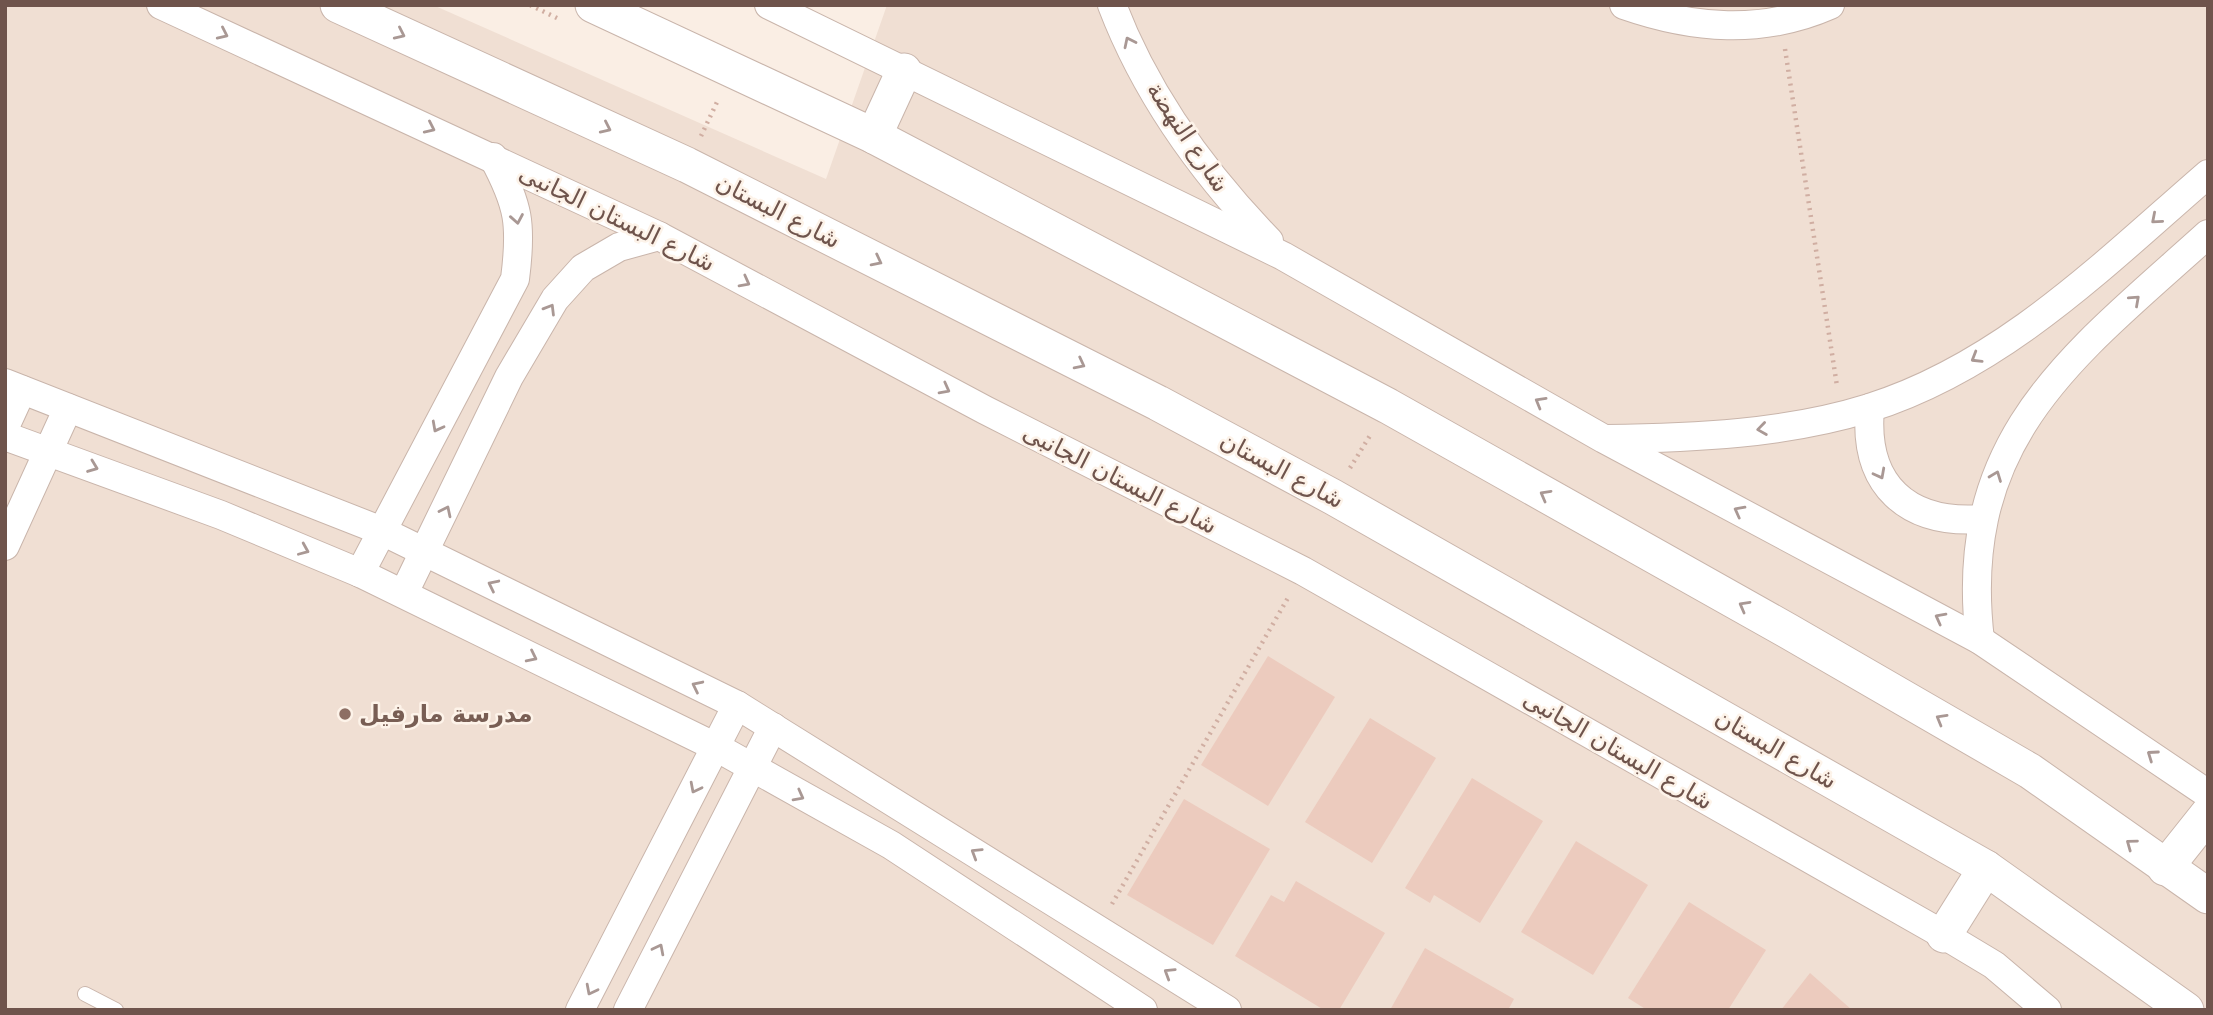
<svg xmlns="http://www.w3.org/2000/svg" width="2213" height="1015" font-family="'DejaVu Sans',Vazirmatn,sans-serif">
	<rect width="100%" height="100%" fill="#faeee4"/>
	<polygon fill="#f0dfd3" points="5,5 433,5 826,179 887,5 2208,5 2208,1010 5,1010"/>
	<g fill="#eccbbe">
		<polygon points="1268,656 1335,697 1268,806 1201,765"/>
		<polygon points="1370,718 1436,758 1372,863 1305,822"/>
		<polygon points="1472,778 1543,821 1480,923 1434,895 1430,903 1405,888"/>
		<polygon points="1184,799 1270,849 1213,945 1127,895"/>
		<polygon points="1576,841 1648,885 1593,975 1521,932"/>
		<polygon points="1296,881 1385,933 1339,1010 1324,1010 1235,956 1271,895 1284,902"/>
		<polygon points="1689,902 1766,950 1728,1010 1647,1010 1628,998"/>
		<polygon points="1425,948 1514,999 1508,1010 1390,1010"/>
		<polygon points="1810,973 1852,1010 1781,1010"/>
	</g>
	<g fill="none" stroke-linecap="round" stroke-linejoin="round">
		<defs>
			<polyline id="service" points="85,994 116,1010"/>
			<g id="minor">
				<polyline points="161,5 659,236 985,410 1303,571 1944,935 1994,965 2047,1010"/>
				<polyline points="769,5 1283,256 1604,439 1980,640 2208,794"/>
				<path d="M1112 5C1146 94 1203 173 1269 241"/>
				<path d="M1624 5C1693 29 1762 35 1830 5"/>
				<polyline points="5,383 382,531 737,705 1227,1010"/>
				<path d="M1870 408C1863 485 1907 525 1983 519"/>
				<polyline points="5,427 22,390"/>
				<polyline points="5,436 221,515 360,573 716,747 891,845 1143,1010"/>
				<path d="M1606 439C1693 438 1786 434 1869 408 2003 366 2105 263 2208 174"/>
				<polyline points="5,546 68,408"/>
				<path d="M360 573 515 279C522 225 519 205 493 157"/>
				<polyline points="404,593 509,377 555,299 583,268 619,247 659,236"/>
				<path d="M1980 640C1956 437 2073 356 2208 234"/>
				<polyline points="580,1010 737,705"/>
				<polyline points="628,1010 773,727"/>
			</g>
			<g id="tertiary">
				<polyline points="338,5 687,165 1158,403 1333,497 1986,868 2186,1010"/>
				<polyline points="593,5 874,136 1388,406 1788,631 2030,771 2208,896"/>
				<polyline points="874,136 904,71"/>
				<polyline points="2165,868 2208,814"/>
				<polyline points="1944,935 1986,868"/>
			</g>
		</defs>
		<use href="#service" stroke="#c9b5ab" stroke-width="16"/>
		<use href="#minor" stroke="#c9b5ab" stroke-width="30"/>
		<use href="#tertiary" stroke="#c9b5ab" stroke-width="37"/>
		<g stroke="#d0aea2" stroke-width="4.5" stroke-dasharray="2 5" stroke-linecap="butt">
			<polyline points="530,5 561,20"/>
			<polyline points="1785,49 1837,386"/>
			<polyline points="701,136 718,100"/>
			<polyline points="1350,468 1371,434"/>
			<polyline points="1112,904 1289,596"/>
		</g>
		<use href="#service" stroke="#fff" stroke-width="14"/>
		<use href="#minor" stroke="#fff" stroke-width="28"/>
		<use href="#tertiary" stroke="#fff" stroke-width="35"/>
	</g>
	<defs><path id="oneway-chevron" d="M-2-3.5L2.5 0L-2 3.5" fill="none" stroke-width="1.6" stroke-linecap="round" stroke-linejoin="round" transform="scale(1.75)"/></defs>
	<g stroke="#a99894">
		<use href="#oneway-chevron" transform="translate(223 34) rotate(25)"/>
		<use href="#oneway-chevron" transform="translate(400 34) rotate(25)"/>
		<use href="#oneway-chevron" transform="translate(1129 42) rotate(-116)"/>
		<use href="#oneway-chevron" transform="translate(430 128) rotate(25)"/>
		<use href="#oneway-chevron" transform="translate(606 128) rotate(25)"/>
		<use href="#oneway-chevron" transform="translate(517 219) rotate(80)"/>
		<use href="#oneway-chevron" transform="translate(2156 219) rotate(139)"/>
		<use href="#oneway-chevron" transform="translate(877 261) rotate(27)"/>
		<use href="#oneway-chevron" transform="translate(745 282) rotate(28)"/>
		<use href="#oneway-chevron" transform="translate(2135 300) rotate(-42)"/>
		<use href="#oneway-chevron" transform="translate(550 309) rotate(-59)"/>
		<use href="#oneway-chevron" transform="translate(1976 358) rotate(149)"/>
		<use href="#oneway-chevron" transform="translate(1080 364) rotate(27)"/>
		<use href="#oneway-chevron" transform="translate(945 389) rotate(28)"/>
		<use href="#oneway-chevron" transform="translate(1540 402) rotate(-150)"/>
		<use href="#oneway-chevron" transform="translate(437 427) rotate(118)"/>
		<use href="#oneway-chevron" transform="translate(1762 429) rotate(172)"/>
		<use href="#oneway-chevron" transform="translate(93 467) rotate(21)"/>
		<use href="#oneway-chevron" transform="translate(1880 474) rotate(62)"/>
		<use href="#oneway-chevron" transform="translate(1996 476) rotate(-69)"/>
		<use href="#oneway-chevron" transform="translate(1545 495) rotate(-151)"/>
		<use href="#oneway-chevron" transform="translate(446 511) rotate(-64)"/>
		<use href="#oneway-chevron" transform="translate(1739 511) rotate(-152)"/>
		<use href="#oneway-chevron" transform="translate(304 550) rotate(23)"/>
		<use href="#oneway-chevron" transform="translate(493 585) rotate(-154)"/>
		<use href="#oneway-chevron" transform="translate(1744 606) rotate(-151)"/>
		<use href="#oneway-chevron" transform="translate(1940 618) rotate(-152)"/>
		<use href="#oneway-chevron" transform="translate(532 657) rotate(26)"/>
		<use href="#oneway-chevron" transform="translate(697 686) rotate(-154)"/>
		<use href="#oneway-chevron" transform="translate(1941 719) rotate(-150)"/>
		<use href="#oneway-chevron" transform="translate(2152 755) rotate(-145)"/>
		<use href="#oneway-chevron" transform="translate(695 788) rotate(117)"/>
		<use href="#oneway-chevron" transform="translate(799 796) rotate(28)"/>
		<use href="#oneway-chevron" transform="translate(2131 844) rotate(-144)"/>
		<use href="#oneway-chevron" transform="translate(976 853) rotate(-148)"/>
		<use href="#oneway-chevron" transform="translate(659 949) rotate(-63)"/>
		<use href="#oneway-chevron" transform="translate(1169 973) rotate(-148)"/>
		<use href="#oneway-chevron" transform="translate(591 990) rotate(117)"/>
	</g>
	<circle fill="#8d6e63" stroke="#fdf3e9" stroke-width="2.5" cx="345" cy="714" r="7"/>
	<g text-anchor="middle" stroke-width="5" stroke-linejoin="round" paint-order="stroke">
		<g font-size="24" fill="#6f544c" stroke="#fdf3e9">
			<text transform="translate(1188 137) rotate(56)" y="8">شارع النهضة</text>
			<text transform="translate(778 211) rotate(27)" y="8">شارع البستان</text>
			<text transform="translate(617 218) rotate(26)" y="8">شارع البستان الجانبى</text>
			<text transform="translate(1282 470) rotate(28)" y="8">شارع البستان</text>
			<text transform="translate(1120 479) rotate(27)" y="8">شارع البستان الجانبى</text>
			<text transform="translate(1776 749) rotate(30)" y="8">شارع البستان</text>
			<text transform="translate(1618 750) rotate(30)" y="8">شارع البستان الجانبى</text>
		</g>
		<g font-size="24" font-weight="bold" fill="#785e54" stroke="#fdf3e9" text-anchor="start">
			<text x="359" y="722">مدرسة مارفيل</text>
		</g>
	</g>
	<rect width="2213" height="1015" fill="none" stroke="#6f544c" stroke-width="14"/>
</svg>
